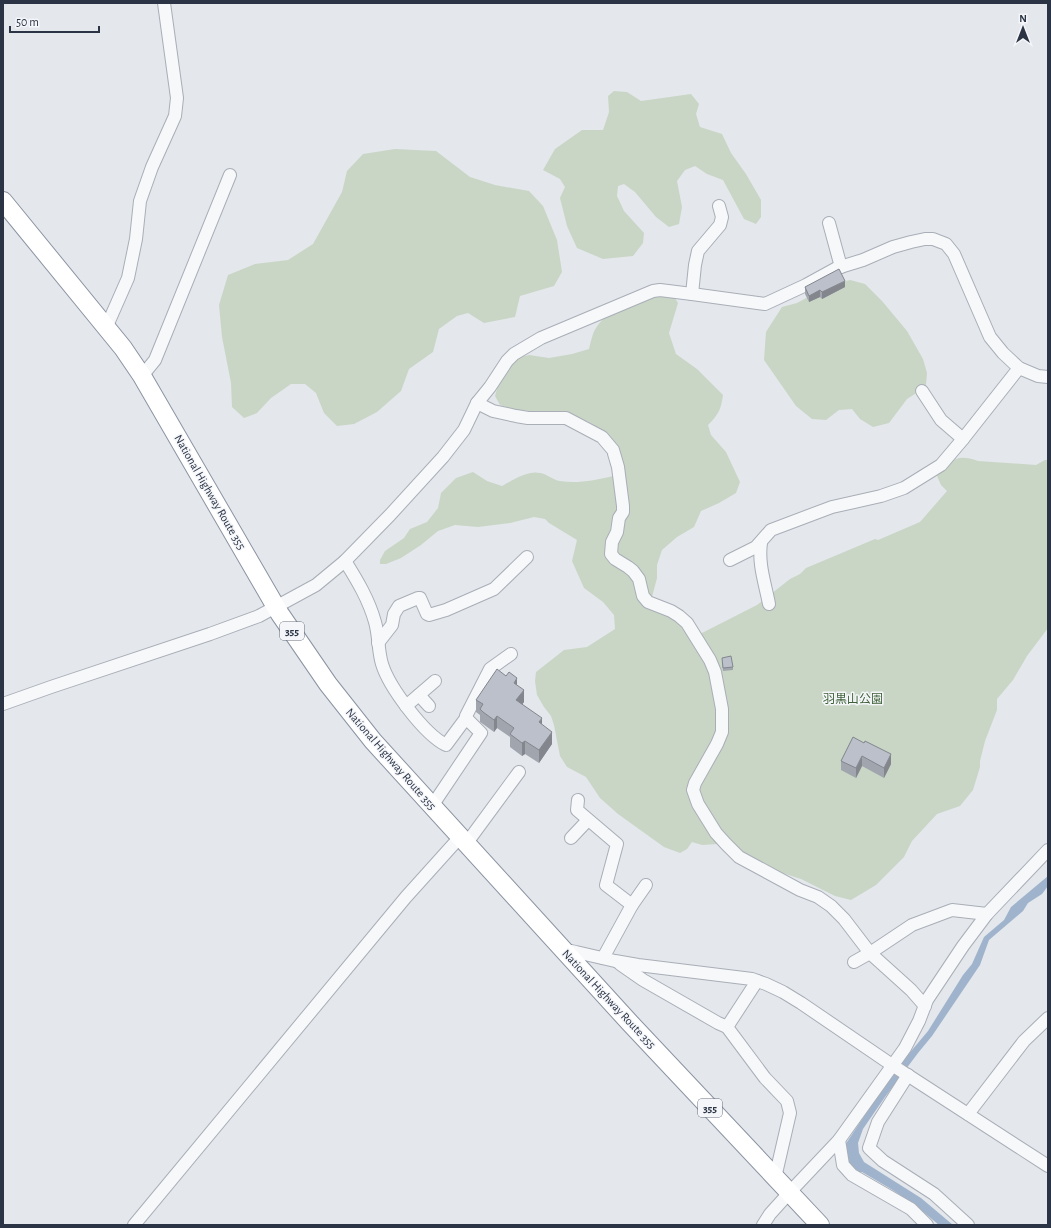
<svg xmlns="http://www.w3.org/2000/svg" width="1051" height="1228" font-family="'Alegreya Sans','Noto Sans JP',sans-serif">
	<rect width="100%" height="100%" fill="#e4e7ec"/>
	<g fill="#c9d6c5">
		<polygon points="614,91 627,92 641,101 691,94 699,104 696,114 700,127 722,134 731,153 746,174 761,200 761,217 756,224 744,219 723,180 707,174 695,166 685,170 677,181 682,207 679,224 669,227 656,217 635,192 624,184 618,186 617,196 624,211 644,233 643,243 633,256 603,259 577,248 567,226 560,198 565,187 560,179 543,170 555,149 582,130 603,130 609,112 608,96"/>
		<polygon points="395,149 436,151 470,177 495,185 529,191 543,206 557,240 562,272 554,286 520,296 515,317 484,323 468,313 457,316 439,329 433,352 409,369 401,391 377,412 354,424 337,426 324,413 316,393 305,384 291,384 271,398 257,413 244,418 232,407 231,383 222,337 219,305 228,275 255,264 288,260 313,244 342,192 347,171 363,154"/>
		<polygon points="850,280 865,284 882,301 907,331 923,359 927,373 926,385 918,392 907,399 889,423 873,427 860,419 852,409 839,410 826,420 812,419 796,406 764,360 766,332 782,307 797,303 819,291 838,283"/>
		<path d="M660 293 673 295 678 303 669 333 676 354 697 369 723 395C721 409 719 414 708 425L711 435 726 452 740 482 736 493 719 503 701 511 694 527 677 537 662 550 657 565V578L652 597 656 608 700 634 757 605 790 579 800 574 806 568 875 539 878 540 920 522 947 491 941 485 937 476C950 460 957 453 978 461L1036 465 1045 460H1048V628L1027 656 1013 680 997 699V710L985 741 980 761V767L973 790 960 806 937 814 912 841 904 857 876 885 851 900 835 896 801 879 773 870 718 844 702 845 692 842 687 849 680 853 664 847 618 814 600 798 586 777 567 767 560 756 554 725 551 716 544 707 537 695 535 681 536 672 564 650 587 647 615 629 614 615 603 602 584 588 572 561 577 540 549 523 545 519 534 517 510 523 478 527 455 525 438 531 421 545 401 558 386 564H380V560L385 551 404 538 410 529 427 522 438 508 441 493 456 478 473 472 487 481 502 486C513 480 528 470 540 473 547 474 553 480 560 481 577 484 596 480 613 476L621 455 611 437 589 422 570 414 516 410 500 405 495 396 498 385 516 358 529 355 549 358 572 354 589 349C591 342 592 334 596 328 608 308 640 301 660 293Z"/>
	</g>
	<polygon fill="#9fb4cc" points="1048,876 1048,886 1042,894 1028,903 1023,911 989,940 980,965 932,1036 918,1053 885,1097 863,1129 858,1143 859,1153 864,1162 921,1198 953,1225 939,1225 915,1205 891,1189 862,1172 855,1172 848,1163 845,1145 900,1062 907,1056 928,1031 963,975 972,964 984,937 1004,920 1011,907"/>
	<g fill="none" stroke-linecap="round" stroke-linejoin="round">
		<defs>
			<g id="minor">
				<polyline points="829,223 841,267"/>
				<polyline points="692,294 695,265 698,251 720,225 722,217 719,206"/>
				<polyline points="106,328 128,278 136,239 140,201 152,167 175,116 177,98 164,3"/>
				<polyline points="142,376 155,360 230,175"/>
				<polyline points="922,391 941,420 963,439"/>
				<polyline points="477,403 493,411 516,416 528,418 566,418 602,437 613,450 618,467 623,506 623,512 619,518 617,532 612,542 611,554 615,559 628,567 633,571 639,579 643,596 648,602 671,611 679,616 687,623 710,660 715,672 722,709 722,732 717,744 695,783 693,790 698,804 716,833 726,844 739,857 800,890 818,897 831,906 844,919 870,953 911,990 925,1006"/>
				<path d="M761 543C758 564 765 583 769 604"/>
				<polyline points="730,560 756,547 771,530 832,507 881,496 904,488 941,465 963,439 1019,368"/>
				<path d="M345 561C357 580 369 600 375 622 379 636 378 651 382 664 389 687 424 734 446 745L466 718 481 733 432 806"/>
				<polyline points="378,643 392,625 394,614 399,606 418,598 420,598 427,614 429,615 446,610 494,589 527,557"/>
				<polyline points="419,695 429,706"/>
				<polyline points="3,704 51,687 210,634 259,616 316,585 345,561 390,515 443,457 464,430 477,403 490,387 507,361 514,354 541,338 653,291 660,290 692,294 765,304 806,285 837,268 863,260 893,247 911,242 925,239 933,239 946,244 954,254 990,337 1003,353 1019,368 1038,376 1048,377"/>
				<polyline points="406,706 435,681"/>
				<polyline points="466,718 466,716 490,669 511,654"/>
				<polyline points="578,800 577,810 617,844 606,885 632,905 603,958"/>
				<polyline points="571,838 588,820"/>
				<polyline points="466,844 519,772"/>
				<polyline points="632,905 646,885"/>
				<polyline points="567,953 571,951 576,952 615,961 638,965 752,979 766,984 783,992 801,1003 892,1065 1048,1166"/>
				<polyline points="854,962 870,953 912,925 952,910 987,914"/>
				<polyline points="620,964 643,980 718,1023 727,1027 765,1078 787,1101 790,1113 775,1178"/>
				<polyline points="727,1027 757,981"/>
				<polyline points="908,1075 878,1122 869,1148 883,1161 934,1194 968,1225"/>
				<polyline points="968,1114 1024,1041 1048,1018"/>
				<polyline points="839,1140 843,1165 852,1175 911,1209 927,1225"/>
				<polyline points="134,1225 406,897 460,837"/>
				<polyline points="763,1225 770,1214 789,1193 839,1140 905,1048 919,1021 927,1000 963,946 987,914 1048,850"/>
			</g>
			<polyline id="highway" points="3,201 123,348 142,376 280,614 328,684 373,741 630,1023 820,1225"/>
		</defs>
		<use href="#minor" stroke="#a9aeb7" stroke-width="14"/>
		<use href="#highway" stroke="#8b94a3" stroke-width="20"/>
		<use href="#minor" stroke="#f7f8fa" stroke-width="12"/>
		<use href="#highway" stroke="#fff" stroke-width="18"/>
	</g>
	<g fill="#a1a5ae">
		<polygon points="805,287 845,287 822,299 820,297 809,302 805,294"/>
		<polygon points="722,661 733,667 733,670 723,671"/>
		<polygon points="517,685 524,702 522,704 542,725 552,744 539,763 525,754 522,756 510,747 510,737 497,728 494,732 483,724 480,722 480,715 476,712 476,700"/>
		<polygon points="853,737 891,764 884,778 862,766 856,778 841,770 841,761"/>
	</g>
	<g fill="#83868d">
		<polygon points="845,281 845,287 822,299 822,292"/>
		<polygon points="820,290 820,297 809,302 809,296"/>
		<polygon points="517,678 517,691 514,683"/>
		<polygon points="524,690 524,702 516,713 516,700"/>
		<polygon points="497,716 497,728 494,732 494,720"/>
		<polygon points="542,718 542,731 539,722"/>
		<polygon points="552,732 552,744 539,763 539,750"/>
		<polygon points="525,741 525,754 522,756 522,743"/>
		<polygon points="891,754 891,764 884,778 884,768"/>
		<polygon points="862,756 862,766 856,778 856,768"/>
	</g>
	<g fill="#bbc0ca" stroke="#83868d">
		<polygon points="839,269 845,281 822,292 820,290 809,296 805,287"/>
		<polygon points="731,656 733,667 723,668 722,658"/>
		<polygon points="497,669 506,676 509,672 517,678 514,683 524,690 516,700 542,718 539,722 552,732 539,750 525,741 522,743 510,734 514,728 497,716 494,720 483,712 480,709 483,704 476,700"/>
		<polygon points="853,737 864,743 865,741 891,754 884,768 862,756 856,768 841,761"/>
	</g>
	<g text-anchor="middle" stroke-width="3" stroke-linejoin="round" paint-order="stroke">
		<g fill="#f4f6f9" stroke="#676e7b" stroke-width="1">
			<rect x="280" y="622" width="24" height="18" rx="3"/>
			<rect x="698" y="1099" width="24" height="18" rx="3"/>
		</g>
		<g font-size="11" font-weight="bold" fill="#2b3445">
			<text x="292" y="635">355</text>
			<text x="710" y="1112">355</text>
		</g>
		<g font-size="12" fill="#2b3445" stroke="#f4f6f9">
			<text transform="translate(210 492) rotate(60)" y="4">National Highway Route 355</text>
			<text transform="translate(391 759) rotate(49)" y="4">National Highway Route 355</text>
			<text transform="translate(609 999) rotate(47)" y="4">National Highway Route 355</text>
		</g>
		<g font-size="12" fill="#3f6138" stroke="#f4f6f9">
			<text x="853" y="703">羽黒山公園</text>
		</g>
	</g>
	<rect width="1051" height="1228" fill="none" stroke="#2b3445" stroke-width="8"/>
	<g transform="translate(1023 28)" stroke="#f4f6f9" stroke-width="3" paint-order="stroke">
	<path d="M0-3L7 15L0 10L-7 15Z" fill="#2b3445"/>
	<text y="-6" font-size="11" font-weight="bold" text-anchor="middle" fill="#2b3445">N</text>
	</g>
	<path d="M10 26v6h89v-6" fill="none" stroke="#2b3445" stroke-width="2"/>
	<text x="16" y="26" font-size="12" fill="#2b3445" stroke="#f4f6f9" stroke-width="3" paint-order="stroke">50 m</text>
</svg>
